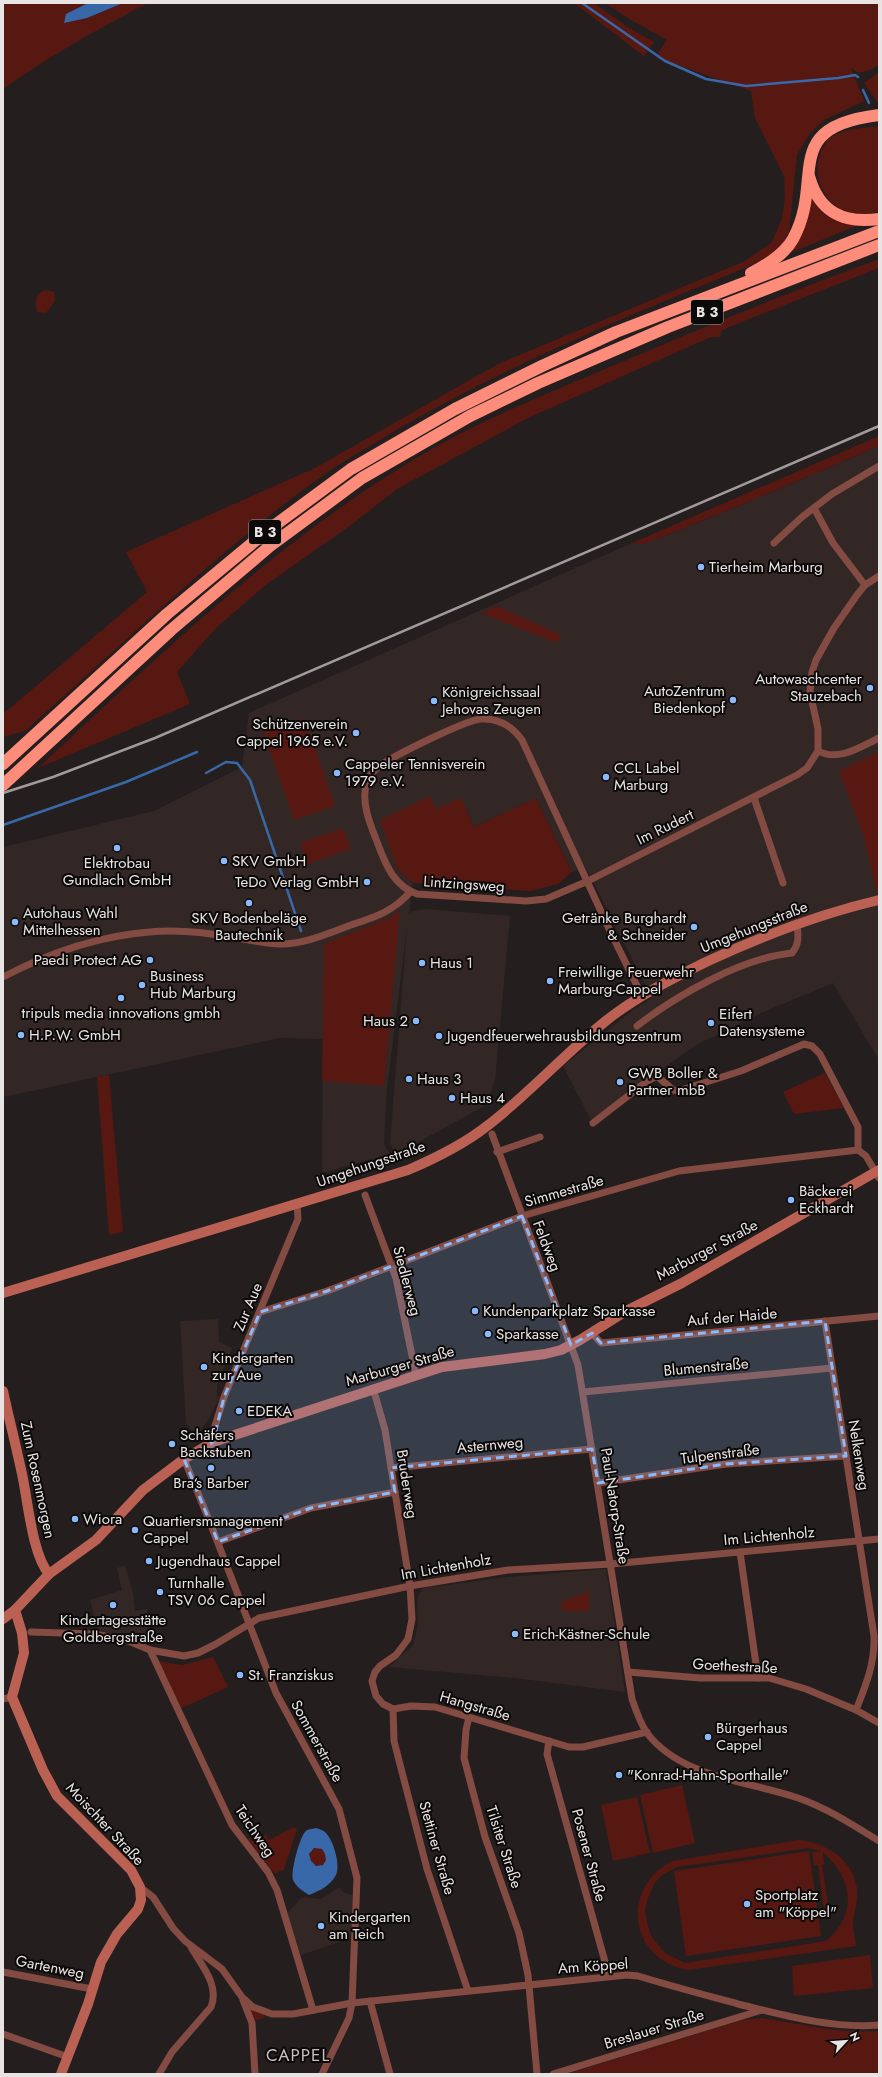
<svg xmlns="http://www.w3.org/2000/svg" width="882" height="2077" font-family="Jost,sans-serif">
	<rect width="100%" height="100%" fill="#241f1e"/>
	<g fill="#332725">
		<polygon points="879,446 879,1060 833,983 761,1013 696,1045 591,1120 563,1066 629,1013 652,998 585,866 572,872 536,798 474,827 461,798 398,870 413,883 409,914 413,911 426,909 510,916 495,1080 486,1105 397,1154 390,1144 407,928 387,1089 384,1144 390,1154 322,1173 323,1039 279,1038 3,1097 3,847 154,811 242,767 249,713 632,543 642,545 739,506"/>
		<polygon points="218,1319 219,1342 232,1348 217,1385 217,1396 220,1397 209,1418 196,1436 186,1423 180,1321"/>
		<polygon points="125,1565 133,1593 135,1611 147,1609 150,1632 148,1641 98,1630 90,1600 122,1590 117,1568"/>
		<polygon points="606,1569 625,1692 515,1678 389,1667 413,1645 418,1624 417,1598 423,1588 508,1577"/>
		<polygon points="339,1887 344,1893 353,1895 350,1938 299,1956 287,1914 302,1897 321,1899"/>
	</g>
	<g fill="#561811" fill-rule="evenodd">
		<path d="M3 3H88L66 14 87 18 123 3H148C98 29 49 56 3 89Z"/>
		<polygon points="574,3 594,3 626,26 654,42 644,56"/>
		<path d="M605 3H879V65L870 70 859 73 851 68 864 101 824 120 810 133 797 155 789 233 781 247 764 259 745 268C623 318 502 367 388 435 370 446 350 457 332 469 222 546 126 641 25 731L3 737V714L147 592 126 552 315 468 498 364 745 261 771 243 782 219 785 196 784 176 755 118 751 91 655 57 667 40 631 20Z"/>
		<polygon points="879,72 879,103 878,103 864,83"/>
		<path d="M879 126V212C869 213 855 217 846 212 821 202 809 168 824 146 826 143 828 139 831 137 845 128 864 128 879 126Z"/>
		<polygon points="808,188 820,202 861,224 790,253"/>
		<path d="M879 259V268L729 327 721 331 720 337H711L530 417 397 489 351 525 267 584 216 628 177 672 190 704 38 768C163 652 287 531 437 446 491 416 549 393 605 369 696 330 787 293 879 259Z"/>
		<path d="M46 290 54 292 55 301 46 313 37 312C35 301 34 294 46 290Z"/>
		<polygon points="879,436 879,446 739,506 642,545 632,543"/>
		<polygon points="497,606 561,635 557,643 481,613"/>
		<polygon points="305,718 335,806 294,820 263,732"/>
		<polygon points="879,752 879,890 876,891 864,837 839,771"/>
		<polygon points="430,796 436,809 461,798 474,827 536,798 572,872 558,884 531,891 413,883 398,870 380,820"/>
		<polygon points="343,828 351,849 307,864 300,843"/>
		<polygon points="400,910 384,1086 322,1081 324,944 391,917"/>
		<polygon points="825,1073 844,1108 794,1114 783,1092"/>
		<polygon points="109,1075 123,1232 109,1235 97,1077"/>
		<polygon points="589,1591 589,1611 562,1611 562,1602"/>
		<polygon points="213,1657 228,1687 180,1709 157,1661 182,1665"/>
		<polygon points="682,1785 695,1843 653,1853 640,1795"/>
		<polygon points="637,1797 650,1853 613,1861 601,1805"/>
		<polygon points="294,1827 297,1829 284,1869 275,1874 248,1839 267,1835 269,1840"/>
		<path d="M798 1840C826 1842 852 1859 857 1888 859 1900 854 1911 853 1922 853 1930 855 1938 856 1946L688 1970C629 1960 620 1888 672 1861ZM808 1848 821 1851 812 1852 814 1865H818L825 1917H830L822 1865 824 1864 823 1852C852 1878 859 1913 826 1941L685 1963 665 1953 651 1936 647 1922 645 1910 647 1901 654 1884 662 1875 677 1867Z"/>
		<circle cx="318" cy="1857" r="9"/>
		<polygon points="809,1851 821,1936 686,1956 674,1871"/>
		<polygon points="870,1955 873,1988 794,1996 792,1966"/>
		<polygon points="249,2007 264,2015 265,2018 255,2020"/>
		<path d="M762 2018C801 2024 840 2034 879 2031V2074H567L742 2020Z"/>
	</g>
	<g fill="#3968a8" fill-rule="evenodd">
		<polygon points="88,3 123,3 87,18 64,23 66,14"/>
		<path d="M316 1828C319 1829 323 1830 325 1832 333 1839 341 1865 336 1875 330 1886 321 1890 309 1895 302 1890 297 1888 293 1880 290 1873 300 1834 307 1830 309 1829 314 1829 316 1828ZM314 1848 322 1849 325 1854 326 1860 323 1865 316 1866 311 1861 309 1854Z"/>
	</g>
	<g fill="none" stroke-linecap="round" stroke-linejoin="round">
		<g stroke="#3968a8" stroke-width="2.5">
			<polyline points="582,3 665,61 706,79 746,86 838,78 855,75 858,77"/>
			<polyline points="863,90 869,103"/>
			<polyline points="206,773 226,762 237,763 250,780 301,931"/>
			<polyline points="3,825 126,782 197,752"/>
		</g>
		<g stroke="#834b42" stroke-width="7">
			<polyline points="814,508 833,543 865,585"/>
			<polyline points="774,543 802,517 832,494 879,466"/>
			<path d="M818 751C839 762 860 747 879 738"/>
			<polyline points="754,798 783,883"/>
			<path d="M3 977C49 953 98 936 149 932 177 929 204 932 231 937 247 939 264 944 281 944 305 944 329 933 351 925 375 917 394 911 410 892"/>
			<path d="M642 996 610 931 522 740C512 726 499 718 481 719 466 720 390 757 377 768 372 772 367 779 366 785 361 806 372 828 379 847 387 868 395 886 417 894L526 901 546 899 588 881 797 775 807 768 818 751V729L810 692 812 672 816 660 834 628 857 595 865 585 879 576"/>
			<path d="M637 1026C677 995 742 958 792 953 800 943 798 935 797 923"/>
			<polyline points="593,1123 646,1082 657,1076 673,1090 678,1091 741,1071 804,1044 812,1046 820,1054 858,1127 858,1150"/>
			<path d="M492 1134 578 1365 632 1699C636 1711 640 1723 647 1733 681 1778 749 1781 798 1798 827 1808 853 1825 879 1841"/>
			<polyline points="497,1152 540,1137"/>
			<polyline points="365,1195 396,1278 416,1375"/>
			<polyline points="260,1312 327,1291 522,1216 679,1171 858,1150 866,1156 879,1178"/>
			<path d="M825 1321 874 1636C875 1663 866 1685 856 1710"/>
			<polyline points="592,1333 601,1343 879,1316"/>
			<polyline points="373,1388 385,1430 410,1586 412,1619 408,1639 396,1655 380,1666 375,1672 372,1681 376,1696 383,1704 393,1709 411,1706 435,1707 569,1747 583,1747 647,1732"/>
			<polyline points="583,1392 832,1368"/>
			<polyline points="213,1442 214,1429 224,1397 298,1219 297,1204"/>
			<polyline points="184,1459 209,1520 276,1693 339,1809 357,1878 352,2003 349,2018 322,2074"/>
			<polyline points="391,1468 592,1449"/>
			<polyline points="598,1483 726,1464 846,1456"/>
			<polyline points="218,1542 311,1508 395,1492"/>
			<polyline points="740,1552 758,1678"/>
			<polyline points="31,1632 95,1634 126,1640 150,1650 184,1656 198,1653 216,1644 259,1618 410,1586 508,1570 611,1564 879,1539"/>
			<polyline points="150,1650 232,1825 268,1872 277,1890 313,2010"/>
			<polyline points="628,1672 700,1678 769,1678 806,1689 856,1710 879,1723"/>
			<polyline points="3,1699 12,1697"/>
			<polyline points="393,1709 394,1741 427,1869 468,1991"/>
			<polyline points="469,1717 466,1730 464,1758 485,1837 519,1933 528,1975 537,2074"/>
			<polyline points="549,1741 547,1754 609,1976"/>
			<path d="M140 1887 153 1897 173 1928 185 1941 222 1969 242 1997 253 2007 272 2014H293L352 2003 627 1975 638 1976C671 1986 705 1995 738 2004 783 2015 832 2029 879 2025"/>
			<polyline points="3,1972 92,1989"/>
			<polyline points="243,2000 252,2023 255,2074"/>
			<polyline points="370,2001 390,2074"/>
			<polyline points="3,2034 68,2057"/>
			<path d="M159 2074 172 2052 211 2007C220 1985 201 1965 191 1947"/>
			<polyline points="553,2074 762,2010"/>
		</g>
		<g stroke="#ba6153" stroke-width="10">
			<path d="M3 1293 408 1170C436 1158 463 1145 487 1126 529 1094 565 1053 607 1020 637 996 672 979 706 962 762 936 819 914 879 900"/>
			<path d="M3 1391C9 1418 16 1446 22 1474 28 1501 32 1554 49 1574"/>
			<polyline points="15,1610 22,1633 24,1653 12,1697 43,1770 57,1796 131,1870 140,1887 141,1900 138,1909 117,1934 101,1962 88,2004 61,2074"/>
			<polyline points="3,1619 15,1610 49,1574 96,1540 143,1490 184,1459 213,1442 442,1367 545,1354 561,1350 580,1340 626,1311 682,1283 879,1170"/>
		</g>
		<g stroke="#fd8c7b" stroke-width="12">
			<path d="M809 176C819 212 843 224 879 219"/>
			<path d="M751 273C767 265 784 255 793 239 826 179 778 127 879 115"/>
			<polyline points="3,764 167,614 267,531 351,469 455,409 542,366 616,332 879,231"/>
			<polyline points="3,785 171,630 270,546 362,478 470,416 538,383 668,327 879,245"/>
		</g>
		<polyline stroke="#a19c9b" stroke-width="2.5" points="3,793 53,777 155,738 879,426"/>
	</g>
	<path fill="#8abafc" fill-opacity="0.2" stroke="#8abafc" stroke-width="3" stroke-dasharray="8 5" stroke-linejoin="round" d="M522 1216 571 1345 592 1333 601 1343 825 1321 846 1456 726 1464 598 1483 592 1449 391 1468 395 1492 311 1508 218 1542 184 1459 213 1442 224 1397 260 1312 327 1291Z"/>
	<g fill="#8abafc" stroke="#0c0909" stroke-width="1.5">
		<circle cx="701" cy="567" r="4"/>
		<circle cx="870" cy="688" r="4"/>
		<circle cx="733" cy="700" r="4"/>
		<circle cx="434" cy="701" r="4"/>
		<circle cx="356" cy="733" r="4"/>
		<circle cx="337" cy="773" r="4"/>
		<circle cx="606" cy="777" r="4"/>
		<circle cx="117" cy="848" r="4"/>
		<circle cx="224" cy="861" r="4"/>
		<circle cx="367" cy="882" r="4"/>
		<circle cx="249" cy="903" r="4"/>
		<circle cx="15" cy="922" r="4"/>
		<circle cx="694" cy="927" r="4"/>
		<circle cx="150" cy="960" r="4"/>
		<circle cx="422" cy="963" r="4"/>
		<circle cx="550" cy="981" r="4"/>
		<circle cx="142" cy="985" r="4"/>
		<circle cx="121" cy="998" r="4"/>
		<circle cx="416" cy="1021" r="4"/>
		<circle cx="711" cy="1023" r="4"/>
		<circle cx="21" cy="1035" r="4"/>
		<circle cx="439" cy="1036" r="4"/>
		<circle cx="409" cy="1079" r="4"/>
		<circle cx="620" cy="1082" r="4"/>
		<circle cx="452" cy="1098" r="4"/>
		<circle cx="791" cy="1200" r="4"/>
		<circle cx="475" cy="1311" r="4"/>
		<circle cx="488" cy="1334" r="4"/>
		<circle cx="204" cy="1367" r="4"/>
		<circle cx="239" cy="1411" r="4"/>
		<circle cx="172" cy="1444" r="4"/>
		<circle cx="211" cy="1468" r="4"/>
		<circle cx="75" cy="1519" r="4"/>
		<circle cx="135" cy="1530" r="4"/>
		<circle cx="149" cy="1561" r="4"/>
		<circle cx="160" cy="1592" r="4"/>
		<circle cx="113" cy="1605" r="4"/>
		<circle cx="515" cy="1634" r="4"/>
		<circle cx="240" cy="1675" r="4"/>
		<circle cx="708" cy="1737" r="4"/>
		<circle cx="619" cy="1775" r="4"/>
		<circle cx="747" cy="1904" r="4"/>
		<circle cx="321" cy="1926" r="4"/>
	</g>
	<g text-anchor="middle" stroke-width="4" stroke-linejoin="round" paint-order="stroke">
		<g fill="#0c0909" stroke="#a6a2a2" stroke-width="1">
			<rect x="691" y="300" width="32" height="24" rx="3"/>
			<rect x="249" y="520" width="32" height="24" rx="3"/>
		</g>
		<g font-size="14" font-weight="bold" fill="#e8e4e3">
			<text x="707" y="317">B 3</text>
			<text x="265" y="537">B 3</text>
		</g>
		<g font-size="15" fill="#e8e4e3" stroke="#0c0909" text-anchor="start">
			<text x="709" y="572">Tierheim Marburg</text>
			<text x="862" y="684" text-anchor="end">Autowaschcenter<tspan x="862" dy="17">Stauzebach</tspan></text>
			<text x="725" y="696" text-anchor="end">AutoZentrum<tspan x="725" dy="17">Biedenkopf</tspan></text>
			<text x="442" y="697">Königreichssaal<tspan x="442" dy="17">Jehovas Zeugen</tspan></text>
			<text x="348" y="729" text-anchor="end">Schützenverein<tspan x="348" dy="17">Cappel 1965 e.V.</tspan></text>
			<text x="345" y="769">Cappeler Tennisverein<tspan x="345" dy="17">1979 e.V.</tspan></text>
			<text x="614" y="773">CCL Label<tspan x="614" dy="17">Marburg</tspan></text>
			<text x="232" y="866">SKV GmbH</text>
			<text x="117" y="868" text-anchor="middle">Elektrobau<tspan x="117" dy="17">Gundlach GmbH</tspan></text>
			<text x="359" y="887" text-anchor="end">TeDo Verlag GmbH</text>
			<text x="23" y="918">Autohaus Wahl<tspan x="23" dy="17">Mittelhessen</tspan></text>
			<text x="249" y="923" text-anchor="middle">SKV Bodenbeläge<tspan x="249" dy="17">Bautechnik</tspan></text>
			<text x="686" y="923" text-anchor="end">Getränke Burghardt<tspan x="686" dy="17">&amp; Schneider</tspan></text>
			<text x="142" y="965" text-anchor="end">Paedi Protect AG</text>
			<text x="430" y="968">Haus 1</text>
			<text x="558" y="977">Freiwillige Feuerwehr<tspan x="558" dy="17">Marburg-Cappel</tspan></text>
			<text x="150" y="981">Business<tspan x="150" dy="17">Hub Marburg</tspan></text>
			<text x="121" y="1018" text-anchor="middle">tripuls media innovations gmbh</text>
			<text x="719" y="1019">Eifert<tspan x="719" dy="17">Datensysteme</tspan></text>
			<text x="408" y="1026" text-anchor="end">Haus 2</text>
			<text x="29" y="1040">H.P.W. GmbH</text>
			<text x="447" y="1041">Jugendfeuerwehrausbildungszentrum</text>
			<text x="628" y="1078">GWB Boller &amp;<tspan x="628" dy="17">Partner mbB</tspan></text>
			<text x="417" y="1084">Haus 3</text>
			<text x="460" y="1103">Haus 4</text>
			<text x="799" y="1196">Bäckerei<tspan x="799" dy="17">Eckhardt</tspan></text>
			<text x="483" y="1316">Kundenparkplatz Sparkasse</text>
			<text x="496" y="1339">Sparkasse</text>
			<text x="212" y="1363">Kindergarten<tspan x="212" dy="17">zur Aue</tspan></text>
			<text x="247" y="1416">EDEKA</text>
			<text x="180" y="1440">Schäfers<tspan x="180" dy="17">Backstuben</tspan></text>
			<text x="211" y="1488" text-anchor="middle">Bra‘s Barber</text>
			<text x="83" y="1524">Wiora</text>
			<text x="143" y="1526">Quartiersmanagement<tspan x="143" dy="17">Cappel</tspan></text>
			<text x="157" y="1566">Jugendhaus Cappel</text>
			<text x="168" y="1588">Turnhalle<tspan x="168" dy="17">TSV 06 Cappel</tspan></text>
			<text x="113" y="1625" text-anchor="middle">Kindertagesstätte<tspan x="113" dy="17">Goldbergstraße</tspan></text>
			<text x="523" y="1639">Erich-Kästner-Schule</text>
			<text x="248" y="1680">St. Franziskus</text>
			<text x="716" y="1733">Bürgerhaus<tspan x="716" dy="17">Cappel</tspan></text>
			<text x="627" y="1780">"Konrad-Hahn-Sporthalle"</text>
			<text x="755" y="1900">Sportplatz<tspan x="755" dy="17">am "Köppel"</tspan></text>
			<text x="329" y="1922">Kindergarten<tspan x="329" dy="17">am Teich</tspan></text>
		</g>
		<g font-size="15" fill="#e8e4e3" stroke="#0c0909">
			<text transform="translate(665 827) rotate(-26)" y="5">Im Rudert</text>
			<text transform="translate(464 884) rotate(4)" y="5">Lintzingsweg</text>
			<text transform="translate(754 927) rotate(-22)" y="5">Umgehungsstraße</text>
			<text transform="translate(371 1164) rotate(-19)" y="5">Umgehungsstraße</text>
			<text transform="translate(564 1191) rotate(-16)" y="5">Simmestraße</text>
			<text transform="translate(547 1246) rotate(69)" y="5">Feldweg</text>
			<text transform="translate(707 1250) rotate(-28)" y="5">Marburger Straße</text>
			<text transform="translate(407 1281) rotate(75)" y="5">Siedlerweg</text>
			<text transform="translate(248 1307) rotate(-67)" y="5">Zur Aue</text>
			<text transform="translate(732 1317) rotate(-5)" y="5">Auf der Haide</text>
			<text transform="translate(400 1366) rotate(-16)" y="5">Marburger Straße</text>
			<text transform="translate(706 1367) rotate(-5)" y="5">Blumenstraße</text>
			<text transform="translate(490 1445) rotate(-5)" y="5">Asternweg</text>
			<text transform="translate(720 1454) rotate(-7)" y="5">Tulpenstraße</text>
			<text transform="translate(859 1455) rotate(81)" y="5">Nelkenweg</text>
			<text transform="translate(38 1480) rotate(78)" y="5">Zum Rosenmorgen</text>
			<text transform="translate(407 1484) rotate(81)" y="5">Bruderweg</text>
			<text transform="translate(615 1506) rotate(81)" y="5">Paul-Natorp-Straße</text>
			<text transform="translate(769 1536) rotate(-5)" y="5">Im Lichtenholz</text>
			<text transform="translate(446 1567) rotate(-10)" y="5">Im Lichtenholz</text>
			<text transform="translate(735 1666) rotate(3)" y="5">Goethestraße</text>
			<text transform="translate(475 1706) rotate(16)" y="5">Hangstraße</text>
			<text transform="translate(317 1741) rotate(61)" y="5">Sommerstraße</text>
			<text transform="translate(105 1824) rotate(47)" y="5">Moischter Straße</text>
			<text transform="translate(255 1831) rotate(56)" y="5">Teichweg</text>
			<text transform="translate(504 1847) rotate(72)" y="5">Tilsiter Straße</text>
			<text transform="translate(437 1848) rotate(74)" y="5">Stettiner Straße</text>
			<text transform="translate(589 1855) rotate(75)" y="5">Posener Straße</text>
			<text transform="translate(593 1966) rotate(-4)" y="5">Am Köppel</text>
			<text transform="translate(50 1967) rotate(11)" y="5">Gartenweg</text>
			<text transform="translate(654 2029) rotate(-17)" y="5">Breslauer Straße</text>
		</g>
		<g font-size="17" letter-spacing="1" fill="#c7c0bf" stroke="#0c0909">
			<text x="298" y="2061">CAPPEL</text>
		</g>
	</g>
	<rect width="882" height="2077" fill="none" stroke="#e8e4e3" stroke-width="8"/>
	<g transform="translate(846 2041) rotate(64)" stroke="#0c0909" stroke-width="3" paint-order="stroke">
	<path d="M0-3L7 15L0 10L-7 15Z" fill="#e8e4e3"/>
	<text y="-6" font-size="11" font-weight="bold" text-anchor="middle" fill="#e8e4e3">N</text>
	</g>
</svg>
